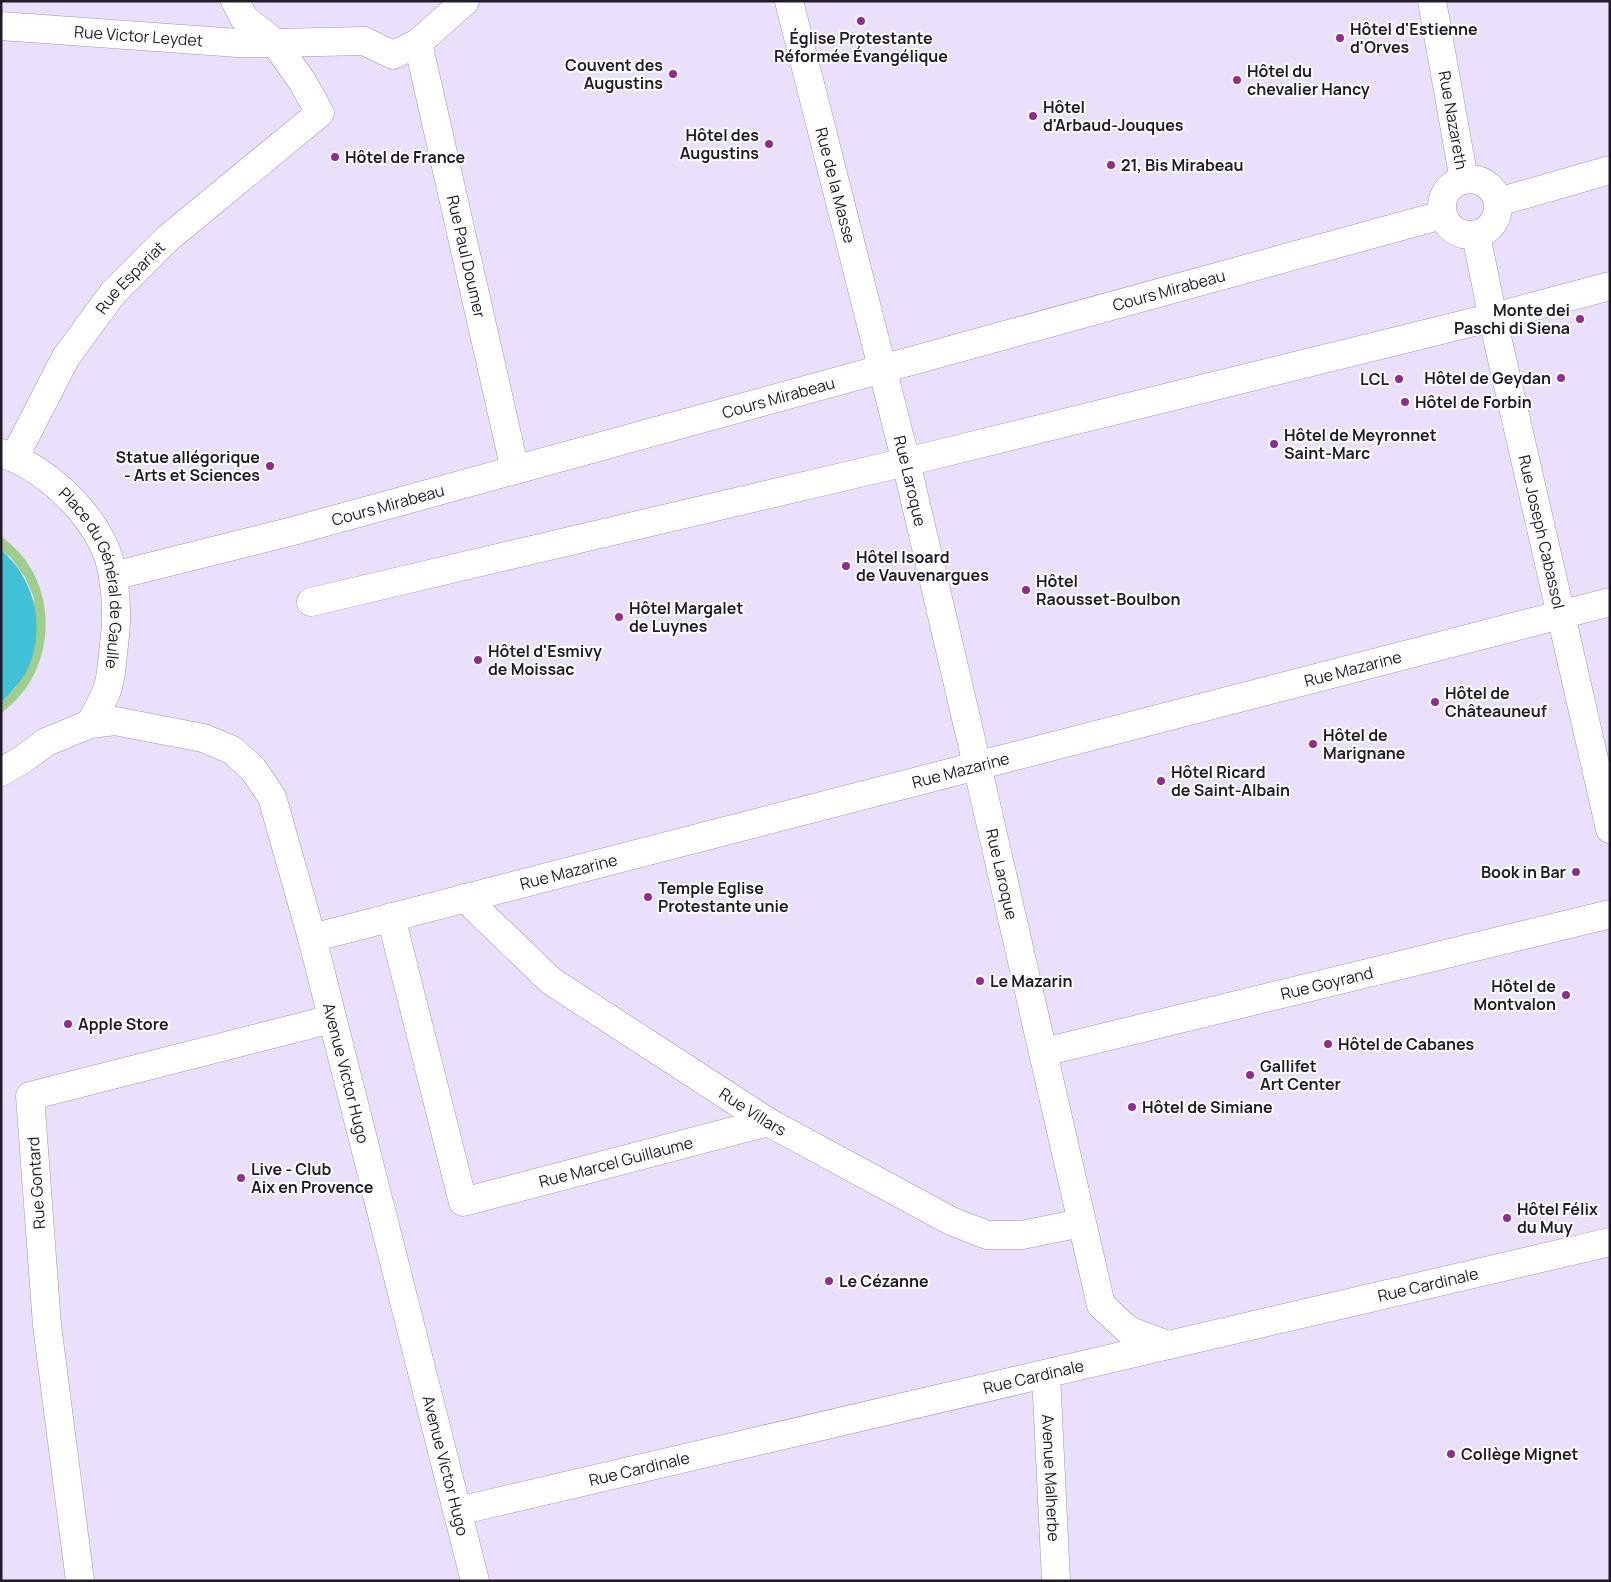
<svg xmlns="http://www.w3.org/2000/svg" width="1611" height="1582" font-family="Manrope,sans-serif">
	<rect width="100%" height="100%" fill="#eae0fc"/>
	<path fill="#9ecd8c" d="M1 536C12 545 23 555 30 567 59 615 47 681 1 713V703L17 686 34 598 25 577 11 558 1 550Z"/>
	<path fill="#41c1d8" d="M1 550C34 578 46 625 29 666 23 680 12 691 1 703Z"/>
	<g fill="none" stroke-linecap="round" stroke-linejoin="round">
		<defs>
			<g id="pedestrian">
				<path id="s1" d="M789 1 906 462 977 765"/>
				<path id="s2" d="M1432 1 1464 180"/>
				<polyline points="275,43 364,41 393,55 418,43 465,1"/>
				<path id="s3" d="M418 43 515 470"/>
				<circle cx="1470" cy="207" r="28"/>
				<polyline points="1498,202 1610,170"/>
				<path id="s4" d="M1476 235 1496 333 1561 615"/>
				<path id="s5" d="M1 453C51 470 106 524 113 577 117 600 117 623 114 645 112 660 112 676 107 690 102 702 96 713 90 724"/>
				<path id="s6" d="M14 458 66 357 113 293 168 238 320 113 302 81 275 43"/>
				<path id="s7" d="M113 576 293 531 1442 215"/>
				<polyline points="311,602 906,462 1494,317 1610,286"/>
				<path id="s8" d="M391 917 463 1202 768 1122"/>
			</g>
			<g id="minor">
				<polyline points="235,1 244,18 275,43"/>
				<path id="s9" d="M1 26 238 43H275"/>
				<polyline points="1561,615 1610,829"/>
				<path id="s10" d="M977 765 1101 1305 1128 1330 1168 1345"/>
				<path id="s11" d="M465 898 551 981 768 1122 951 1221 987 1235H1022L1081 1223"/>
				<path id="s12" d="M312 938 1610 602"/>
				<path id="s13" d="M1044 1052 1610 914"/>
				<path id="s14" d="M1046 1374 1056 1581"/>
				<path id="s15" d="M458 1511 1610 1242"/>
				<polyline points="80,1581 47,1325 30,1096 332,1019"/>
			</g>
			<g id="primary">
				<path id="s16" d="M1 772 22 760 46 742 90 724 115 721 203 738 232 750 253 769 272 797 312 938 475 1581"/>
			</g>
		</defs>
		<use href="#pedestrian" stroke="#a094b5" stroke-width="29"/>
		<use href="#minor" stroke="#a094b5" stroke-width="29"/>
		<use href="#primary" stroke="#a094b5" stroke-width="29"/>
		<use href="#pedestrian" stroke="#fff" stroke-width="28"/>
		<use href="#minor" stroke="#fff" stroke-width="28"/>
		<use href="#primary" stroke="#fff" stroke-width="28"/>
	</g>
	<g fill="#932b8f" stroke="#fff" stroke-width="2">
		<circle cx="861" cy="21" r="5"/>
		<circle cx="1340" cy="38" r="5"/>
		<circle cx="673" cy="74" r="5"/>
		<circle cx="1237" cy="80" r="5"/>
		<circle cx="1033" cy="116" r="5"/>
		<circle cx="769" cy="144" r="5"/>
		<circle cx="335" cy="157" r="5"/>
		<circle cx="1111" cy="165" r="5"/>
		<circle cx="1580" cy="319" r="5"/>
		<circle cx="1561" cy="378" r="5"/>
		<circle cx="1399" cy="379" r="5"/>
		<circle cx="1405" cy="402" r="5"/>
		<circle cx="1274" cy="444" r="5"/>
		<circle cx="270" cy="466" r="5"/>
		<circle cx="846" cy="566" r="5"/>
		<circle cx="1026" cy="590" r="5"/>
		<circle cx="619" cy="617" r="5"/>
		<circle cx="478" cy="660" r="5"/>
		<circle cx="1435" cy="702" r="5"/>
		<circle cx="1313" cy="744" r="5"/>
		<circle cx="1161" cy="781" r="5"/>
		<circle cx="1576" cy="872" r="5"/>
		<circle cx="648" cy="897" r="5"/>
		<circle cx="980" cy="981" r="5"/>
		<circle cx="1566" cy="995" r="5"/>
		<circle cx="68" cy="1024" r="5"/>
		<circle cx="1328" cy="1044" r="5"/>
		<circle cx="1250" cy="1075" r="5"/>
		<circle cx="1132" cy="1107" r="5"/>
		<circle cx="241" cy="1178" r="5"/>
		<circle cx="1507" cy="1218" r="5"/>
		<circle cx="829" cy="1281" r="5"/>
		<circle cx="1451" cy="1454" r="5"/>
	</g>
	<g text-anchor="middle" stroke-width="4" stroke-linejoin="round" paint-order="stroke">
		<g font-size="16" font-weight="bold" fill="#201b27" stroke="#fff" text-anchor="start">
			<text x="1350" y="35">Hôtel d'Estienne<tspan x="1350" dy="18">d'Orves</tspan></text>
			<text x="861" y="44" text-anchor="middle">Église Protestante<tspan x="861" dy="18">Réformée Évangélique</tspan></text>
			<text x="663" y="71" text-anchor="end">Couvent des<tspan x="663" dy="18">Augustins</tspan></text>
			<text x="1247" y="77">Hôtel du<tspan x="1247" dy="18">chevalier Hancy</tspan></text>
			<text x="1043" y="113">Hôtel<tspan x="1043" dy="18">d'Arbaud-Jouques</tspan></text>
			<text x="759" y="141" text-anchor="end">Hôtel des<tspan x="759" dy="18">Augustins</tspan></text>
			<text x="345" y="163">Hôtel de France</text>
			<text x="1121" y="171">21, Bis Mirabeau</text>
			<text x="1570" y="316" text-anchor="end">Monte dei<tspan x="1570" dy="18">Paschi di Siena</tspan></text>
			<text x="1551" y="384" text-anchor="end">Hôtel de Geydan</text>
			<text x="1389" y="385" text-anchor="end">LCL</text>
			<text x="1415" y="408">Hôtel de Forbin</text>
			<text x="1284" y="441">Hôtel de Meyronnet<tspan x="1284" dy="18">Saint-Marc</tspan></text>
			<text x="260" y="463" text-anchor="end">Statue allégorique<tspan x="260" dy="18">- Arts et Sciences</tspan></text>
			<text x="856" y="563">Hôtel Isoard<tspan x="856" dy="18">de Vauvenargues</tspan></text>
			<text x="1036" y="587">Hôtel<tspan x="1036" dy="18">Raousset-Boulbon</tspan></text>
			<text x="629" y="614">Hôtel Margalet<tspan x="629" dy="18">de Luynes</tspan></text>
			<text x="488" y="657">Hôtel d'Esmivy<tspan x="488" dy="18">de Moissac</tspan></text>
			<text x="1445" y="699">Hôtel de<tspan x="1445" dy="18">Châteauneuf</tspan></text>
			<text x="1323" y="741">Hôtel de<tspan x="1323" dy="18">Marignane</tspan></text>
			<text x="1171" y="778">Hôtel Ricard<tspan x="1171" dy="18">de Saint-Albain</tspan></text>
			<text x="1566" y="878" text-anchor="end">Book in Bar</text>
			<text x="658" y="894">Temple Eglise<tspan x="658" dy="18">Protestante unie</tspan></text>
			<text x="990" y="987">Le Mazarin</text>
			<text x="1556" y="992" text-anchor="end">Hôtel de<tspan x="1556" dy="18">Montvalon</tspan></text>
			<text x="78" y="1030">Apple Store</text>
			<text x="1338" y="1050">Hôtel de Cabanes</text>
			<text x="1260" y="1072">Gallifet<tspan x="1260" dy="18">Art Center</tspan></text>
			<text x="1142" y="1113">Hôtel de Simiane</text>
			<text x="251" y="1175">Live - Club<tspan x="251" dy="18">Aix en Provence</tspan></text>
			<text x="1517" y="1215">Hôtel Félix<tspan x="1517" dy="18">du Muy</tspan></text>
			<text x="839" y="1287">Le Cézanne</text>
			<text x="1461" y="1460">Collège Mignet</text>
		</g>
		<g font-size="16" fill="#201b27" stroke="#fff">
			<text dy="6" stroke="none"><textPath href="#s9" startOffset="138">Rue Victor Leydet</textPath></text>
			<text dy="6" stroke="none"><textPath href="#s2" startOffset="121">Rue Nazareth</textPath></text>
			<text dy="6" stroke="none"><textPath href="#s1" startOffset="190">Rue de la Masse</textPath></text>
			<text dy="6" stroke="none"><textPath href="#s3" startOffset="219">Rue Paul Doumer</textPath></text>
			<text dy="6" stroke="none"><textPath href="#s6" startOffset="216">Rue Espariat</textPath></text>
			<text dy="6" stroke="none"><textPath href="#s7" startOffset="1094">Cours Mirabeau</textPath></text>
			<text dy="6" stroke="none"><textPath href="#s7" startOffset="689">Cours Mirabeau</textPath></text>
			<text dy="6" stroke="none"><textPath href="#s1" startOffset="495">Rue Laroque</textPath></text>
			<text dy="6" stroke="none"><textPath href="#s7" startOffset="284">Cours Mirabeau</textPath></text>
			<text dy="6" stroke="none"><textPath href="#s4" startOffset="304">Rue Joseph Cabassol</textPath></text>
			<text dy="6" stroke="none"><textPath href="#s5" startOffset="169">Place du Général de Gaulle</textPath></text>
			<text dy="6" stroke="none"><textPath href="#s12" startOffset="1075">Rue Mazarine</textPath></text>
			<text dy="6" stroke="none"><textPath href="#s12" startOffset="670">Rue Mazarine</textPath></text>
			<text dy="6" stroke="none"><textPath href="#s12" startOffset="265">Rue Mazarine</textPath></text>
			<text dy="6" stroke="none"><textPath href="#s10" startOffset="112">Rue Laroque</textPath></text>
			<text dy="6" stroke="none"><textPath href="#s13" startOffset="291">Rue Goyrand</textPath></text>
			<text dy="6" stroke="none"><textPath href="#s16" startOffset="596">Avenue Victor Hugo</textPath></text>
			<text dy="6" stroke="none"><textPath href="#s11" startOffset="360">Rue Villars</textPath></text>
			<text dy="6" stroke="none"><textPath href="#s8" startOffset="452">Rue Marcel Guillaume</textPath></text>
			<text transform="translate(36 1183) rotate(-94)" y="6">Rue Gontard</text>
			<text dy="6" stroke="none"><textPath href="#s15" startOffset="996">Rue Cardinale</textPath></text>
			<text dy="6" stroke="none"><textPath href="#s15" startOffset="591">Rue Cardinale</textPath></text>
			<text dy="6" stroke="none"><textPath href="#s16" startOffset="1001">Avenue Victor Hugo</textPath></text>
			<text dy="6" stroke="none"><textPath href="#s15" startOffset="186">Rue Cardinale</textPath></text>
			<text dy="6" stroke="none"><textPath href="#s14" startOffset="104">Avenue Malherbe</textPath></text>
		</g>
	</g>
	<rect width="1611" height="1582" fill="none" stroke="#201b27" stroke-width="5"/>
</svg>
